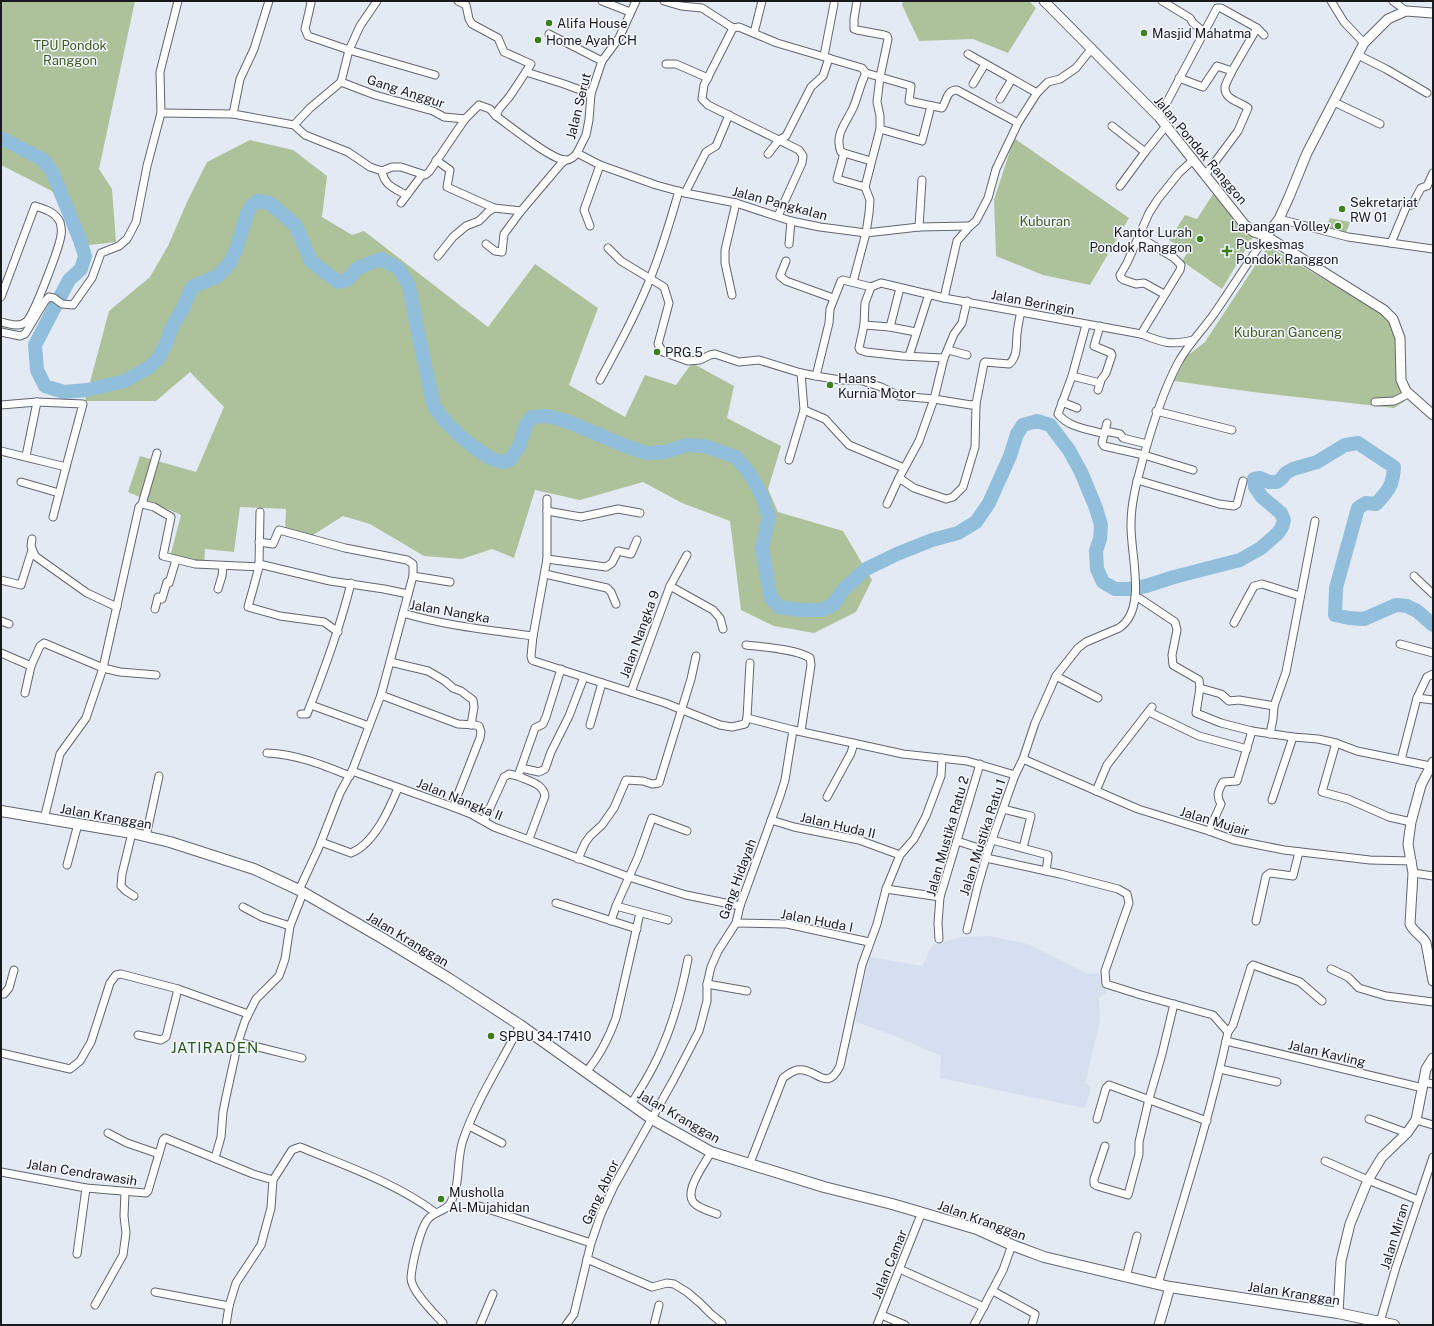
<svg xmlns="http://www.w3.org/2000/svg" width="1434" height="1326" font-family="'Public Sans',sans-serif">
	<rect width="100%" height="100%" fill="#e4eaf3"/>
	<polygon fill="#d6dfef" points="989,936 1028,944 1088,974 1099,973 1107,993 1099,998 1100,1022 1085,1083 1091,1087 1085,1108 940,1078 941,1056 895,1036 856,1022 856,1014 870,957 922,966 932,945 961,937"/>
	<g fill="#adc29b">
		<polygon points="1,1 135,1 99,169 112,189 116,242 81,246 52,191 1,165"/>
		<polygon points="903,1 1029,1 1036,8 1008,53 973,39 919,41 902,5"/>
		<polygon points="1014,138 1129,218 1090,285 1043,275 996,256 994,200"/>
		<polygon points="250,140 293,150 327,176 322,217 352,235 364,231 488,327 535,264 598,308 569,385 625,417 645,375 676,385 692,363 734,386 727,418 781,446 768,489 778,512 843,531 872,580 856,612 814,633 774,626 741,610 730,521 682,503 643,482 580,500 535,490 514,558 492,549 462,559 424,556 370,524 343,516 310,537 285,531 286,509 240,507 234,552 205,549 204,568 169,561 181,515 128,492 140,456 196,472 224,407 190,372 156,401 85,401 109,311 150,277 168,246 187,202 207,162"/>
		<polygon points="1213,194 1253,237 1222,289 1182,261 1188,252 1169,240 1185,215 1197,219"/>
		<polygon points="1330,218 1350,222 1346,233 1325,229"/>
		<polygon points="1268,246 1388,317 1399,346 1398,379 1405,401 1394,408 1253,392 1174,381 1187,356 1205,342"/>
	</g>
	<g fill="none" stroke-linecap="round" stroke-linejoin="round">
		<path stroke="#90bedb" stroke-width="14" d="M1 138 42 159 52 171 80 240 85 256 81 269 69 280 35 345 37 370 45 386 64 392 87 390 125 381 148 368 158 359 167 342 172 327 184 306 192 287 218 276 229 264 236 250 247 214 252 205 258 201 269 203 283 214 296 226 311 261 338 282 347 280 358 268 381 259 398 268 409 285 418 333 434 406 445 421 460 436 475 448 492 459 502 462 509 461 519 447 526 425 532 417 548 416 569 422 623 445 646 453 665 452 687 445 705 446 736 457 750 474 762 496 769 517 762 548 771 598 779 607 801 610H821L833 605 843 590 866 569 897 554 932 540 958 533 976 522 989 503 1010 456 1017 434 1023 425 1037 421 1050 425 1069 450 1081 472 1096 508 1101 525 1100 539 1096 551 1097 569 1103 582 1115 589H1128L1146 586 1174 577 1240 560 1261 548 1278 533 1282 527 1284 520 1281 513 1262 497 1255 487 1254 479 1260 478 1269 482H1277L1281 479 1286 473 1293 469 1317 462 1345 445 1358 443 1394 467C1393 486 1388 491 1376 504L1366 503 1358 508 1336 588 1335 615 1349 618 1364 619 1396 605 1407 606 1417 611 1433 625"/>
		<defs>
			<g id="minor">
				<polyline points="310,1 311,3 305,29 308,36 349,50 435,75"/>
				<polyline points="458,1 466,5 469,19 472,24 498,38 504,52 531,64 510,96 499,109 496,116"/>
				<polyline points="602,1 630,12"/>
				<path d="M664 1 681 6 702 8 733 28 739 27 777 43 862 68 866 73 911 86 909 101 942 108C947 101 946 90 957 90L1018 123"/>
				<polyline points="1162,1 1190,18 1193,23 1204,32"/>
				<polyline points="1331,1 1344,22 1364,43"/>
				<polyline points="1393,1 1406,11"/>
				<polyline points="733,28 704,85 702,99 708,105 799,150 803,156 802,163 778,216"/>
				<polyline points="754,33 762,1"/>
				<polyline points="549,34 602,61"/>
				<path d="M1092 48 1076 68 1060 79 1048 82 1037 93 1018 123 996 169 988 198 976 221 970 226 957 241 944 298 1141 334C1162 342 1170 346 1193 340"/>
				<polyline points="968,54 1037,93"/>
				<polyline points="1358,55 1386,69 1427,93"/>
				<polyline points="824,56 834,4"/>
				<polyline points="666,64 676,64 708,78"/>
				<polyline points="1232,71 1257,28"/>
				<polyline points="526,72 564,84 591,94"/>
				<path d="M866 73C860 84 858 97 853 108 846 123 834 135 841 152L844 153 871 161"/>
				<path d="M1179 78 1203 87 1217 66 1232 71C1230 76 1226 82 1225 87 1224 100 1241 102 1248 108L1238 131 1206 174"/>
				<polyline points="341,82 375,95 433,111 444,117 465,119"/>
				<polyline points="973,84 985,64"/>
				<polyline points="1000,99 1012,79"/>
				<polyline points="1334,102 1380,124"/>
				<path d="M161 113 233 114 294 125 305 135 348 152 370 167 382 171 392 167H401L425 175 429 172 465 119 479 105 490 109 496 116C510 126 549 158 564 160 570 161 574 157 577 153L600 165 656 185 685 193 736 203 791 221 820 227 866 233 919 227 970 226"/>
				<polyline points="233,114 240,79 254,49 269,1"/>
				<polyline points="1159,117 1217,8 1221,8 1257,28 1264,35"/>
				<polyline points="294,125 310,108 341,82 349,50 360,26 377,1"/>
				<polyline points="1112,126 1145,152"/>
				<polyline points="880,129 922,141 931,106"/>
				<polyline points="577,153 586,135 589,120 591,94 602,61 619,38 636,1"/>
				<polyline points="844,153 837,179 865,187"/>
				<polyline points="768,154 779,140 786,136 811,87 823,76 829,58"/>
				<polyline points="436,160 450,170 447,187 494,208 521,211"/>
				<path d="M382 171C384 185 394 188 406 195"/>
				<polyline points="1120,186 1145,152 1166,126"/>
				<polyline points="685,193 706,152 716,146 729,115"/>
				<polyline points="401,203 422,175"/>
				<polyline points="1279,219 1348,237 1433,249"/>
				<polyline points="590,226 584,210 600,165"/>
				<polyline points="919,227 922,180"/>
				<polyline points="1138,236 1174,258 1181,265 1180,270 1141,334"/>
				<polyline points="1391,243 1407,205 1412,205 1421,188 1427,186 1433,173"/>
				<polyline points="486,244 495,251 502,252 504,234 521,211 560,165 565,160"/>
				<polyline points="789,244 791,221"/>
				<polyline points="608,248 621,261 664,287 669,303 658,344 663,352 688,361 700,360 710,355 715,354 739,362 759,360 801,373 816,376 840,380 860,380 881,387 899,396 934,399 971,405 976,404"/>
				<polyline points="438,256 453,237 466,226 479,221 488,212 494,208"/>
				<polyline points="786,261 780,276 786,281 833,298"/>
				<polyline points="853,282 866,233 869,213 870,200 865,187 880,129 880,116 877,102 880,77 888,39 887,36 884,35 857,30 854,29 854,19 857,1"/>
				<polyline points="871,287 865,303 864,325 859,348 860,350 866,352 902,356 944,358"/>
				<polyline points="1164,294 1144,283 1136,284 1124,280 1121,278 1120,275 1127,263 1149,213 1158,199 1179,173 1193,160"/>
				<polyline points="732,295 725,263 725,250 736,203"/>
				<path d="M1 297 35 206C45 209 55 212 60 222 61 226 62 231 61 235 60 246 35 312 27 321 20 328 9 324 1 322"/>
				<path d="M967 301 962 323 954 334 944 358 934 399 919 441 899 478 914 488 946 499 953 497 963 487 975 447 976 404 984 363 985 362 1009 364C1018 357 1016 344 1017 334 1018 326 1019 319 1021 312"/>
				<polyline points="864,325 890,327 916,332"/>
				<path d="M1086 325 1072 376 1058 414C1069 428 1089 429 1104 434"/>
				<polyline points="890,327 900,288"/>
				<polyline points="1,332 20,336 25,334 45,301 49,297 54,298 62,304 73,305 92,278 101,253 119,246 127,239 136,222 147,166 161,113 160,72 178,1"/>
				<polyline points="948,350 967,355"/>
				<polyline points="909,356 929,294"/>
				<polyline points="816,376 829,323 830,309 841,281 843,280 871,287 881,283 944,298"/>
				<polyline points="1072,376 1100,383"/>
				<path d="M600 380C618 347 636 314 650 279 662 250 670 221 679 191"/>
				<polyline points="1098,390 1101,380 1106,373 1112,355 1111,353 1094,346 1100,326"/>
				<polyline points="1062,402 1077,408"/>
				<polyline points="1375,402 1394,401 1408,394"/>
				<polyline points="1,405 37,402 83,404 66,467 1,451"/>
				<polyline points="804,410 825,419 849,445 904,468"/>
				<polyline points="1156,411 1232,430"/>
				<polyline points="1107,423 1102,443 1104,446 1144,455 1193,470"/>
				<polyline points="1105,431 1120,434 1123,438 1147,444"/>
				<polyline points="26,456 37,402"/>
				<polyline points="789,460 804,410 801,373"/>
				<polyline points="1137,480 1219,504 1234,506 1237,504 1243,481"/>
				<polyline points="21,482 59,493"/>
				<polyline points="142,504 154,507 171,517 163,556 195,564 259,567 259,564"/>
				<polyline points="887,504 899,478"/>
				<polyline points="547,511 581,517 618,509 640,513"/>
				<polyline points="53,517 66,467"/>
				<polyline points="32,539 31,546 35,556 87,593 117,607"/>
				<polyline points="259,542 273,544 279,530 345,548 407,560 413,564 413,576 381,695 352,771 340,793 319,847 299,890"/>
				<polyline points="547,559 606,567 612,563 618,551 631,554 637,540"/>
				<polyline points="259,564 330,581 384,589 408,594"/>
				<polyline points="259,564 260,512"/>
				<polyline points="259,567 248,607 280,616 324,622 338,632"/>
				<polyline points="545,574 607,588 611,592 616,604"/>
				<polyline points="413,576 450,582"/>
				<polyline points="1414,576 1433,594"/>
				<polyline points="1,580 21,585 32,550"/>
				<polyline points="670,586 687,555"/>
				<polyline points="218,589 222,576 223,566"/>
				<polyline points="1135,598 1139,598 1175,622 1177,630 1172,655 1173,665 1199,680 1200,688 1196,713 1221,723 1252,731 1293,737 1318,739 1336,743 1357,751 1430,766"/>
				<polyline points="155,609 158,597 162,599 167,582 169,583 176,560"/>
				<path d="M403 613C446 626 490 630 533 636L531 656 532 660 534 661 665 703 720 725 732 727 745 724 747 718 750 663"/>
				<polyline points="1,621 9,624"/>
				<polyline points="1234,623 1254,586 1262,584 1300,596"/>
				<polyline points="533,636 547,559 547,499"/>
				<polyline points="1400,644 1433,653"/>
				<path d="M746 645C762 647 797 649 810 658L811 665 801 731"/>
				<polyline points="1,653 31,666 40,646 44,643 103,668 139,507 142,504 157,453"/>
				<polyline points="390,662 428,671 445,681 453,688 461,691 473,700 474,707 471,725"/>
				<polyline points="1056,676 1098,698"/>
				<polyline points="1200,688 1221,694 1229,701 1239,700 1274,706"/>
				<polyline points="631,692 670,586 713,610 720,618 723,629"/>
				<polyline points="25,693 31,666"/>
				<polyline points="381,695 458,724 475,725 479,726 481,732 480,738 453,807"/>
				<polyline points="1417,698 1433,700"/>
				<polyline points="311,705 369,726"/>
				<polyline points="1149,712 1199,736 1247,749"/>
				<path d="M301 714H307C324 671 340 628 351 583"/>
				<path d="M747 718 793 730 903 754 967 761 1015 775 1023 759 1035 723 1056 676 1078 648 1086 642 1119 628C1148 609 1130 554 1131 524 1131 502 1137 481 1143 459 1152 426 1162 393 1178 363 1188 344 1204 329 1216 311 1233 286 1249 261 1266 236"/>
				<polyline points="590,725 602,683"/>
				<polyline points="1270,734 1273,719 1274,706 1286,672 1315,521"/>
				<polyline points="1336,743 1322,792 1348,799 1389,817 1411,822"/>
				<path d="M267 753C296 754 323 765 350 776"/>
				<polyline points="1023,759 1138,809 1209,831 1234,840 1284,850 1370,860 1412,861"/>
				<polyline points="1401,760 1417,698 1427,677 1433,674"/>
				<polyline points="521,768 539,772 545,769 551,752 569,716 584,677"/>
				<polyline points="352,771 453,807 471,814 494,827 629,877 686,895 740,906"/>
				<polyline points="1096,791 1107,765 1152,707"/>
				<polyline points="827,797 851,753 854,743"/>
				<polyline points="1272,800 1293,737"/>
				<polyline points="1003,809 1031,816 1023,848"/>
				<polyline points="44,819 60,754 86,718 103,668 120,672 156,675"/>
				<polyline points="771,820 794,827 859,840 900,855"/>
				<polyline points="484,821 504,777 509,774 518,776"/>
				<path d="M1209 831 1221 804C1216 796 1218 791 1223 782L1237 781 1252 731"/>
				<polyline points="132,833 122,874 121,886 126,891 134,896"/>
				<polyline points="146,836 159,776"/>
				<path d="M529 839 545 796C543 783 528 781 518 776L535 728 543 724 546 717 561 669"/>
				<polyline points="992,840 1048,855 1048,857 1046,871"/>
				<polyline points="957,841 988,851"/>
				<path d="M321 842 351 853C374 844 389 810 398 788"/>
				<path d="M986 858 1060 874 1118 889 1127 894 1129 903 1105 971 1106 984 1141 995 1213 1015 1228 1032C1210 1117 1183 1200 1158 1284"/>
				<polyline points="578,859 585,843 590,836 602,825 614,808 626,780 643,781 652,784 659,783 691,679 696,656"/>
				<polyline points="67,865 78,824"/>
				<polyline points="1413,873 1433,876"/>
				<polyline points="886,889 940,897"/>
				<polyline points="556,903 637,929"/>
				<polyline points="616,906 668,920"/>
				<polyline points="243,907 262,917 290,926"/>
				<polyline points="611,921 616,906 638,857 652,818 687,831"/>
				<polyline points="1256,921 1266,876 1270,873 1293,876 1299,852"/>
				<polyline points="736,923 787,924 869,942"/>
				<polyline points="967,930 978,885 988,851 1015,775"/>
				<polyline points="939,939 938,923 940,897 980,764"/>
				<polyline points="1331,969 1348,977 1359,988 1386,996 1433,1002"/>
				<polyline points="707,984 747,991"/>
				<polyline points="1,994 4,994 9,988 14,970"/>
				<polyline points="1228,1032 1233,1025 1251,967 1253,965 1300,982 1322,1001"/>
				<polyline points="138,1035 161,1040 166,1037 178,989"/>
				<polyline points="1226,1041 1423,1088"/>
				<polyline points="238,1042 302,1058"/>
				<polyline points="1,1053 70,1069 80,1061 91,1042 110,983 116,975 121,974 178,989 248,1014"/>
				<polyline points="1220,1069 1277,1082"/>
				<path d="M586 1072C599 1057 609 1037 616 1018L640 913"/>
				<polyline points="1423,1082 1433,1084"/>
				<path d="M631 1104C642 1087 653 1069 661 1050 674 1021 682 990 688 959"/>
				<polyline points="1097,1119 1106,1088 1109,1085 1207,1121"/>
				<polyline points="1369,1119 1407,1133"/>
				<polyline points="1416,1120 1433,1125"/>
				<polyline points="469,1126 502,1143"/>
				<polyline points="108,1133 127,1143 159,1154"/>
				<polyline points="1105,1146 1094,1179 1094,1184 1097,1186 1128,1195 1139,1154 1139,1142 1149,1099 1162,1054 1174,1004"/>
				<path d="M711 1152C705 1164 683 1191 694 1203 700 1209 710 1211 717 1214"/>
				<polyline points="215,1158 221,1137 223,1112 226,1097 238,1042 245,1021 256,999 279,976 285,959 290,926 303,893"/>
				<polyline points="1325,1161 1368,1180 1418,1200"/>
				<path d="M750 1163 783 1078C787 1075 792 1071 797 1070 817 1067 826 1094 840 1066L862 965 877 924 886 889 900 855 914 839 926 816 941 776 942 758"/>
				<polyline points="1,1172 86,1188 146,1193 148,1191 163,1140 165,1138 253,1174 273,1180"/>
				<polyline points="479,1206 591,1243"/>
				<polyline points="77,1254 86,1188"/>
				<polyline points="587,1259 652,1287 667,1283 674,1284 687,1292 700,1303 711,1314 722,1323"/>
				<polyline points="904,1271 984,1307"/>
				<polyline points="1126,1277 1137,1236"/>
				<polyline points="993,1291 1035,1314 1032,1325"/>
				<polyline points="155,1292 229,1306"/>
				<polyline points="95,1305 123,1255 126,1233 124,1216 125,1192"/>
				<polyline points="884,1316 905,1325"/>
				<polyline points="1380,1322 1396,1267 1433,1157"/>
				<path d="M226 1325 229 1306 236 1283 261 1245 271 1208 273 1180 292 1150 300 1147C346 1166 396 1183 436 1213"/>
				<path d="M443 1325V1323C434 1313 411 1291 411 1278 412 1265 420 1227 429 1218 436 1211 447 1211 451 1202 461 1183 456 1160 463 1140 477 1099 501 1064 520 1025"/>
				<polyline points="480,1325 493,1294"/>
				<polyline points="566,1325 574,1314 591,1243 601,1214 614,1186 674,1079 699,1031 707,1001 707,984 711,967 718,951 736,923 740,906 780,796 785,780 793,730"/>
				<polyline points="654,1325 659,1305"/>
				<polyline points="877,1325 922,1212"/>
				<polyline points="974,1325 1003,1270 1012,1245"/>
			</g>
			<g id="tertiary">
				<polyline points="1044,1 1159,117 1244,224 1254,232 1266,236 1384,310 1393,319 1400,338 1401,380 1406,391 1433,415"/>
				<polyline points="1266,236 1279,219 1289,197 1307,153 1364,43 1388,19 1406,11 1433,13"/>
				<path d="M1433 762 1421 785 1411 822 1408 844 1413 873 1410 924C1414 933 1422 935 1426 943L1433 981"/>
				<polyline points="1338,1313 1341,1261 1350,1224 1368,1180 1382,1157 1407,1133 1416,1120 1426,1069 1433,1058"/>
				<polyline points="1159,1325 1170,1287"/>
			</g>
			<polyline id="secondary" points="1,811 132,833 170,842 254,869 299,890 382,938 448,978 520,1025 652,1119 711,1152 824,1187 892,1204 977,1229 1012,1245 1044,1257 1170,1287 1338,1313 1394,1325"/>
		</defs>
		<use href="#minor" stroke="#61656d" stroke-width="9"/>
		<use href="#tertiary" stroke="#61656d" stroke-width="11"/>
		<use href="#secondary" stroke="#61656d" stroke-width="12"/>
		<use href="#minor" stroke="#fff" stroke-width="7"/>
		<use href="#tertiary" stroke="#fff" stroke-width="9"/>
		<use href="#secondary" stroke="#fff" stroke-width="10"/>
	</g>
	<g fill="#3e7e1c" stroke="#f3f7fe" stroke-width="1.5">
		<circle cx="549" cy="23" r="4"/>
		<circle cx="1144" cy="33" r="4"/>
		<circle cx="538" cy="40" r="4"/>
		<circle cx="1342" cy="209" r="4"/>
		<circle cx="1338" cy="226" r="4"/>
		<circle cx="1200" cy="239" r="4"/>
		<path d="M1225 245h4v4h4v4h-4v4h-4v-4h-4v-4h4z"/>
		<circle cx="657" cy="352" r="4"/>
		<circle cx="830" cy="385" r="4"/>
		<circle cx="491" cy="1036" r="4"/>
		<circle cx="441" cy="1199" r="4"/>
	</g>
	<g text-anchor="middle" stroke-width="3" stroke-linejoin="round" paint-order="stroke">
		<g font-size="13" fill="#191a1e" stroke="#f3f7fe" text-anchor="start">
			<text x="557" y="28">Alifa House</text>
			<text x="1152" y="38">Masjid Mahatma</text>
			<text x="546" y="45">Home Ayah CH</text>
			<text x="1350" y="207">Sekretariat<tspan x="1350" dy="15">RW 01</tspan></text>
			<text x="1330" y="231" text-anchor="end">Lapangan Volley</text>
			<text x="1192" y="237" text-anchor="end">Kantor Lurah<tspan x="1192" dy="15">Pondok Ranggon</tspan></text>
			<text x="1236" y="249">Puskesmas<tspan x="1236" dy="15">Pondok Ranggon</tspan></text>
			<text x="665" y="357">PRG 5</text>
			<text x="838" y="383">Haans<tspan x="838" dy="15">Kurnia Motor</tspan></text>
			<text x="499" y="1041">SPBU 34-17410</text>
			<text x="449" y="1197">Musholla<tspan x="449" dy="15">Al-Mujahidan</tspan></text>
		</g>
		<g font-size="13" fill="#3d5b1e" stroke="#f3f7fe">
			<text x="70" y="50">TPU Pondok<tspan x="70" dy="15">Ranggon</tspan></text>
			<text x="1045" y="226">Kuburan</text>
			<text x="1288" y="337">Kuburan Ganceng</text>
		</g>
		<g font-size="13" fill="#191a1e" stroke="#f3f7fe">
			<text transform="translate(406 91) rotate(18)" y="5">Gang Anggur</text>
			<text transform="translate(578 106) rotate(-76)" y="5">Jalan Serut</text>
			<text transform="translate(1201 150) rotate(50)" y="5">Jalan Pondok Ranggon</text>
			<text transform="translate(780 203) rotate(15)" y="5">Jalan Pangkalan</text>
			<text transform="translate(1033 302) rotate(11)" y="5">Jalan Beringin</text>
			<text transform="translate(450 611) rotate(10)" y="5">Jalan Nangka</text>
			<text transform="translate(639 634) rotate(-70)" y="5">Jalan Nangka 9</text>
			<text transform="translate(460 799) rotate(22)" y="5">Jalan Nangka II</text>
			<text transform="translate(106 816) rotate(10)" y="5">Jalan Kranggan</text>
			<text transform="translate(1215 821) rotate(17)" y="5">Jalan Mujair</text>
			<text transform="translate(838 825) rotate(13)" y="5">Jalan Huda II</text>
			<text transform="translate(947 836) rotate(-74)" y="5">Jalan Mustika Ratu 2</text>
			<text transform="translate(982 837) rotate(-72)" y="5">Jalan Mustika Ratu 1</text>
			<text transform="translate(737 879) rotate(-70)" y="5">Gang Hidayah</text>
			<text transform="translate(817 920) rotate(11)" y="5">Jalan Huda I</text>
			<text transform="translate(408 939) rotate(31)" y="5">Jalan Kranggan</text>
			<text transform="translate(1327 1053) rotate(13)" y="5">Jalan Kavling</text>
			<text transform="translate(679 1116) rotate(30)" y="5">Jalan Kranggan</text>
			<text transform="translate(82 1172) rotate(9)" y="5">Jalan Cendrawasih</text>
			<text transform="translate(600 1192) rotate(-65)" y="5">Gang Abror</text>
			<text transform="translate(982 1220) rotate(20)" y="5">Jalan Kranggan</text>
			<text transform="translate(1394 1236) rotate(-73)" y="5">Jalan Miran</text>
			<text transform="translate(889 1264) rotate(-68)" y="5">Jalan Camar</text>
			<text transform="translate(1294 1293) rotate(9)" y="5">Jalan Kranggan</text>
		</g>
		<g font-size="15" letter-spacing="1" fill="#2e571b" stroke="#f3f7fe">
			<text x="215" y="1053">JATIRADEN</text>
		</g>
	</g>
	<rect width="1434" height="1326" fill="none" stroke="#191a1e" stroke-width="4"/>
</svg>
